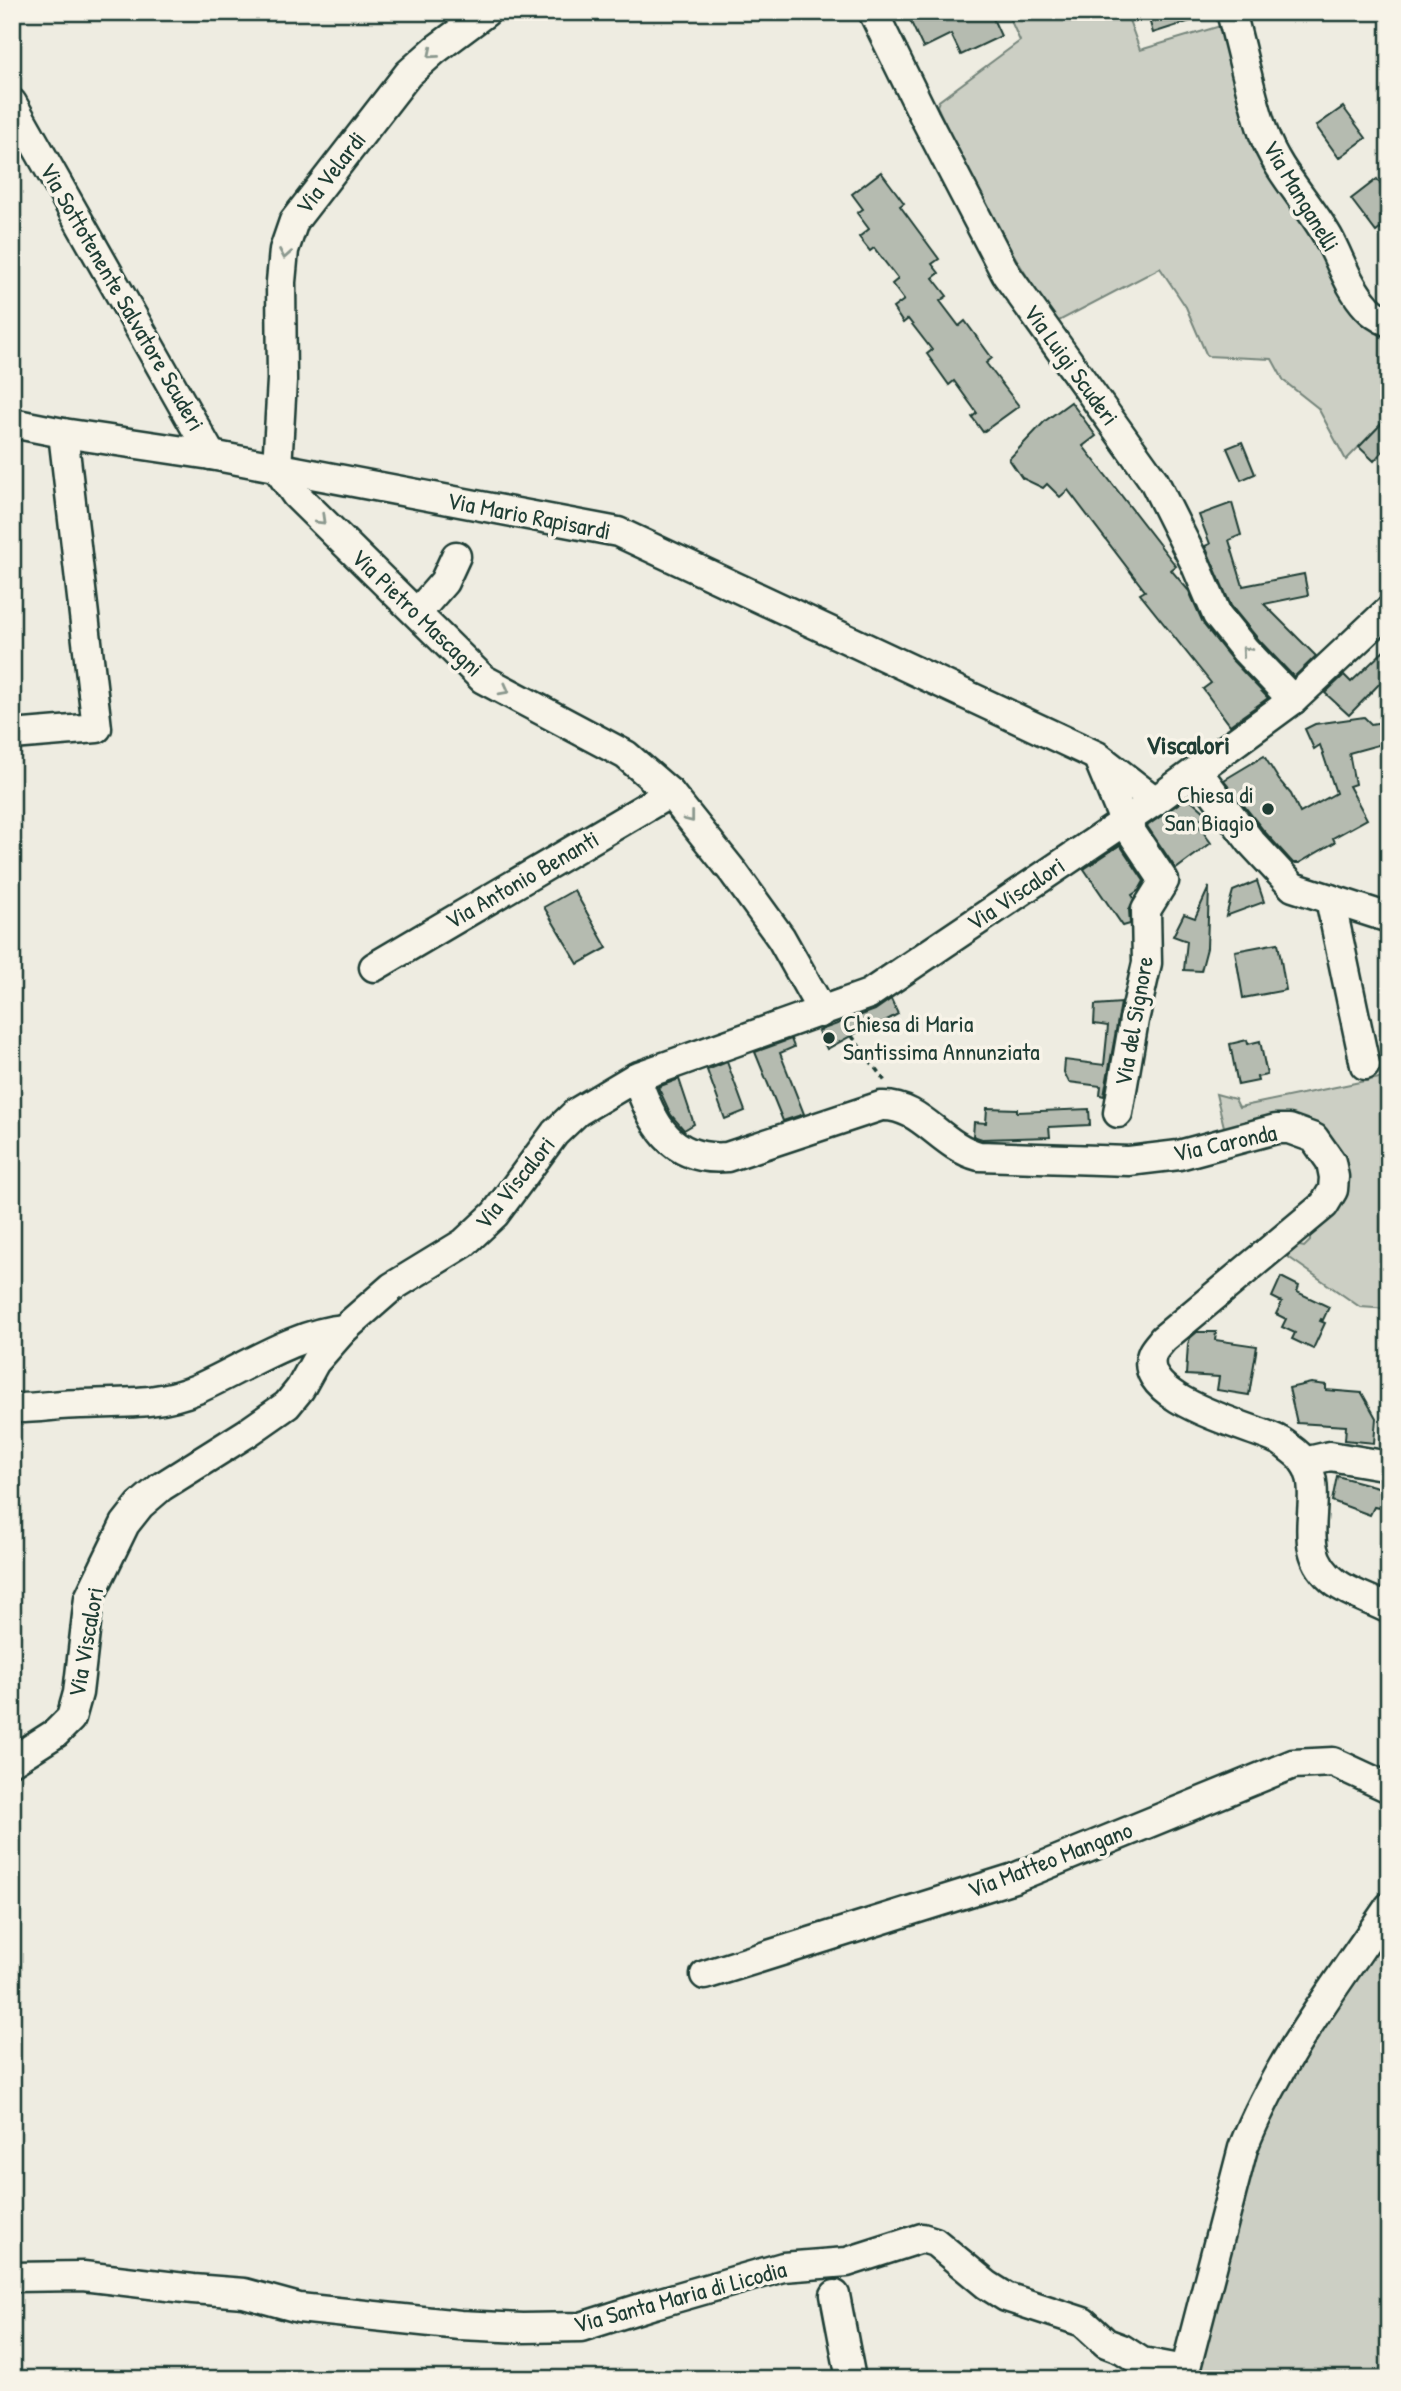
<svg xmlns="http://www.w3.org/2000/svg" width="1401" height="2391" font-family="'Patrick Hand',sans-serif">
	<rect width="100%" height="100%" fill="#eeece1"/>
	<filter id="ink" filterUnits="userSpaceOnUse"><feTurbulence type="fractalNoise" baseFrequency=".0143" numOctaves="2"/><feDisplacementMap in="SourceGraphic" scale="14" xChannelSelector="R" yChannelSelector="G"/><feConvolveMatrix kernelMatrix="1 2 1 2 8 2 1 2 1" color-interpolation-filters="sRGB"/></filter>
	<g filter="url(#ink)">
		<g fill="#cccfc4" stroke="#76867c" stroke-width="2">
			<path d="M1007 12H1126L1140 50 1227 24 1249 117 1389 332V416L1346 460 1318 408 1284 381 1272 359 1207 356 1186 307 1160 268 1057 322C1010 254 971 182 937 106L939 101 1020 41Z"/>
			<polygon points="1389,1076 1389,1309 1360,1307 1284,1254 1295,1245 1304,1247 1310,1241 1310,1233 1339,1153 1225,1131 1216,1094 1235,1099 1239,1107"/>
			<polygon points="1389,1919 1389,2379 1231,2379 1193,2371 1260,2124"/>
		</g>
		<g fill="#b5bbb0" stroke="#1f3d34" stroke-width="2">
			<polygon points="921,12 961,12 964,19 977,12 990,12 1001,36 961,55 951,34 923,48 909,18"/>
			<polygon points="1147,12 1206,12 1206,16 1153,33"/>
			<polygon points="1343,107 1366,138 1339,158 1316,126"/>
			<polygon points="881,172 904,203 900,206 939,259 932,264 939,273 933,278 947,296 940,301 959,326 965,321 992,358 986,363 1019,406 983,432 972,417 977,413 954,381 949,385 927,354 932,350 908,319 903,323 893,308 904,300 892,284 898,279 874,248 870,251 859,237 869,229 857,213 863,209 852,194"/>
			<polygon points="1377,179 1389,195 1389,222 1376,232 1351,199"/>
			<polygon points="1071,402 1096,436 1083,446 1176,566 1171,570 1189,591 1204,625 1232,660 1268,698 1230,725 1203,689 1211,683 1140,594 1145,591 1068,490 1060,497 1047,484 1043,488 1022,478 1009,459 1045,421"/>
			<polygon points="1389,416 1389,444 1374,461 1359,447"/>
			<polygon points="1242,442 1255,474 1241,480 1227,448"/>
			<polygon points="1232,503 1241,535 1229,540 1243,586 1304,574 1308,595 1264,604 1316,656 1294,677 1258,639 1231,606 1205,546 1210,544 1199,515"/>
			<polygon points="1389,646 1389,674 1349,715 1325,693 1344,675 1351,682"/>
			<polygon points="1364,717 1371,724 1389,721 1389,742 1349,753 1355,784 1349,786 1367,819 1333,838 1335,842 1299,863 1293,863 1264,831 1224,780 1264,756 1279,780 1291,794 1300,813 1336,793 1320,745 1314,749 1305,729 1315,724"/>
			<polygon points="1188,797 1207,814 1196,822 1211,843 1176,869 1147,826"/>
			<polygon points="1120,845 1144,881 1139,890 1132,895 1134,898 1129,910 1130,924 1123,926 1084,869"/>
			<polygon points="1257,881 1264,902 1226,916 1233,891"/>
			<polygon points="1209,887 1207,948 1201,971 1184,970 1187,941 1173,936 1184,914 1195,918"/>
			<polygon points="574,890 607,948 578,964 544,907"/>
			<polygon points="1278,943 1286,990 1243,998 1235,951"/>
			<polygon points="891,999 898,1014 876,1026 874,1023 827,1049 818,1031 875,1010"/>
			<polygon points="1121,1003 1104,1096 1100,1095 1101,1086 1069,1082 1064,1072 1065,1060 1104,1065 1108,1026 1094,1024 1095,1005"/>
			<polygon points="791,1039 794,1047 780,1053 804,1114 783,1121 755,1052"/>
			<polygon points="1247,1040 1248,1044 1260,1041 1267,1075 1257,1077 1258,1081 1238,1085 1230,1044"/>
			<polygon points="727,1062 745,1111 725,1119 707,1070"/>
			<polygon points="679,1079 694,1124 684,1130 671,1115 658,1087"/>
			<polygon points="987,1108 1017,1109 1017,1112 1089,1109 1090,1125 1049,1127 1050,1137 982,1139 973,1136 974,1122 986,1123"/>
			<polygon points="1281,1277 1299,1286 1297,1292 1329,1307 1323,1320 1321,1319 1320,1321 1325,1323 1313,1349 1292,1339 1295,1333 1282,1327 1286,1319 1276,1314 1282,1302 1272,1297"/>
			<polygon points="1197,1332 1216,1332 1215,1340 1257,1346 1249,1395 1217,1390 1219,1377 1186,1375 1188,1344 1190,1338"/>
			<polygon points="1311,1383 1326,1385 1326,1390 1362,1393 1376,1418 1374,1443 1345,1440 1346,1426 1297,1423 1289,1388"/>
			<polygon points="1337,1476 1389,1490 1389,1492 1379,1508 1374,1507 1370,1515 1332,1501"/>
		</g>
		<g fill="none" stroke-linecap="round" stroke-linejoin="round">
			<defs>
				<g id="minor">
					<polyline points="486,12 435,50 408,74 294,221 284,250 281,282 282,380 277,468 296,495 483,679 626,755 670,793 734,873 781,938 817,1002 820,1013"/>
					<polyline points="873,12 925,118 1006,274 1154,481 1195,563 1217,615 1245,650 1293,700"/>
					<path d="M1231 12C1242 52 1250 93 1263 132 1277 172 1307 200 1328 237 1340 259 1349 288 1367 307 1373 314 1380 318 1389 322"/>
					<polyline points="12,103 211,455"/>
					<polyline points="12,423 63,433 211,455 618,532 1097,756 1155,801"/>
					<polyline points="417,613 444,582 456,556"/>
					<polyline points="12,735 97,728 63,433"/>
					<polyline points="1100,763 1124,821 1164,881 1146,910 1147,963 1134,1020 1118,1113"/>
					<polyline points="1197,771 1251,842 1293,887 1389,918"/>
					<polyline points="1330,899 1365,1065"/>
					<polyline points="374,967 670,793"/>
					<path d="M636 1077C653 1124 670 1162 727 1157L881 1106C921 1104 940 1146 979 1156L1129 1161 1179 1155 1276 1129H1289L1314 1138 1331 1162 1334 1177 1333 1190 1324 1205 1163 1339C1160 1343 1155 1348 1153 1352 1131 1399 1251 1426 1278 1440 1283 1442 1287 1446 1291 1449 1341 1484 1282 1543 1336 1583 1351 1594 1372 1600 1389 1609"/>
					<path d="M12 1408C36 1409 58 1404 81 1404 121 1402 159 1405 197 1389 242 1369 295 1333 344 1329"/>
					<polyline points="1304,1462 1330,1456 1389,1466"/>
					<polyline points="12,1761 56,1733 71,1718 78,1693 89,1598 125,1524 140,1505 161,1487 247,1433 287,1405 300,1389 315,1362 344,1329 392,1287 464,1243 495,1214 555,1133 577,1112 636,1077 869,994 1155,801 1293,700 1389,610"/>
					<polyline points="705,1975 1014,1878 1293,1764 1333,1762 1389,1788"/>
					<polyline points="12,2277 83,2276 193,2289 244,2293 299,2308 460,2325 523,2328 581,2327 654,2304 783,2267 847,2262 922,2238 935,2242 987,2285 1006,2297 1083,2322 1106,2343 1122,2349 1142,2362 1185,2370"/>
					<polyline points="835,2295 851,2379"/>
					<path d="M1183 2379 1243 2148C1277 2061 1337 1984 1389 1907"/>
				</g>
			</defs>
			<use href="#minor" stroke="#1f3d34" stroke-width="33"/>
			<polyline stroke="#1f3d34" stroke-width="3.5" stroke-dasharray="5 5" stroke-linecap="butt" points="846,1028 887,1084"/>
			<use href="#minor" stroke="#f7f3e8" stroke-width="28"/>
		</g>
		<defs><path id="oneway-chevron" d="M-2-3.5L2.5 0L-2 3.5" fill="none" stroke-width="1.6" stroke-linecap="round" stroke-linejoin="round" transform="scale(1.75)"/></defs>
		<g stroke="#8b988e">
			<use href="#oneway-chevron" transform="translate(432 54) rotate(140)"/>
			<use href="#oneway-chevron" transform="translate(285 254) rotate(100)"/>
			<use href="#oneway-chevron" transform="translate(321 520) rotate(44)"/>
			<use href="#oneway-chevron" transform="translate(1246 651) rotate(-131)"/>
			<use href="#oneway-chevron" transform="translate(505 690) rotate(28)"/>
			<use href="#oneway-chevron" transform="translate(690 818) rotate(52)"/>
		</g>
	</g>
	<g fill="#1f3d34" stroke="#f7f3e8" stroke-width="2.5">
		<circle cx="1268" cy="809" r="7"/>
		<circle cx="829" cy="1038" r="7"/>
	</g>
	<g text-anchor="middle" stroke-width="7" stroke-linejoin="round" paint-order="stroke">
		<g font-size="24" fill="#1f3d34" stroke="#f7f3e8">
			<text transform="translate(331 173) rotate(-52)" y="8">Via Velardi</text>
			<text transform="translate(1301 196) rotate(59)" y="8">Via Manganelli</text>
			<text transform="translate(122 297) rotate(60)" y="8">Via Sottotenente Salvatore Scuderi</text>
			<text transform="translate(1071 365) rotate(54)" y="8">Via Luigi Scuderi</text>
			<text transform="translate(529 516) rotate(11)" y="8">Via Mario Rapisardi</text>
			<text transform="translate(417 613) rotate(44)" y="8">Via Pietro Mascagni</text>
			<text transform="translate(522 880) rotate(-30)" y="8">Via Antonio Benanti</text>
			<text transform="translate(1016 894) rotate(-34)" y="8">Via Viscalori</text>
			<text transform="translate(1134 1021) rotate(-80)" y="8">Via del Signore</text>
			<text transform="translate(1225 1143) rotate(-12)" y="8">Via Caronda</text>
			<text transform="translate(515 1183) rotate(-51)" y="8">Via Viscalori</text>
			<text transform="translate(86 1642) rotate(-80)" y="8">Via Viscalori</text>
			<text transform="translate(1050 1860) rotate(-21)" y="8">Via Matteo Mangano</text>
			<text transform="translate(680 2297) rotate(-15)" y="8">Via Santa Maria di Licodia</text>
		</g>
		<g font-size="24" fill="#1f3d34" stroke="#f7f3e8" text-anchor="end">
			<text x="1254" y="803">Chiesa di<tspan x="1254" dy="28">San Biagio</tspan></text>
			<text x="843" y="1032" text-anchor="start">Chiesa di Maria<tspan x="843" dy="28">Santissima Annunziata</tspan></text>
		</g>
		<g font-size="26" font-weight="bold" fill="#1f3d34" stroke="#f7f3e8">
			<text x="1188" y="754">Viscalori</text>
		</g>
	</g>
	<rect width="1401" height="2391" fill="none" stroke="#f7f3e8" stroke-width="42"/>
	<rect x="21" y="21" width="1359" height="2349" fill="none" stroke="#1f3d34" stroke-width="2.5" filter="url(#ink)"/>
</svg>
